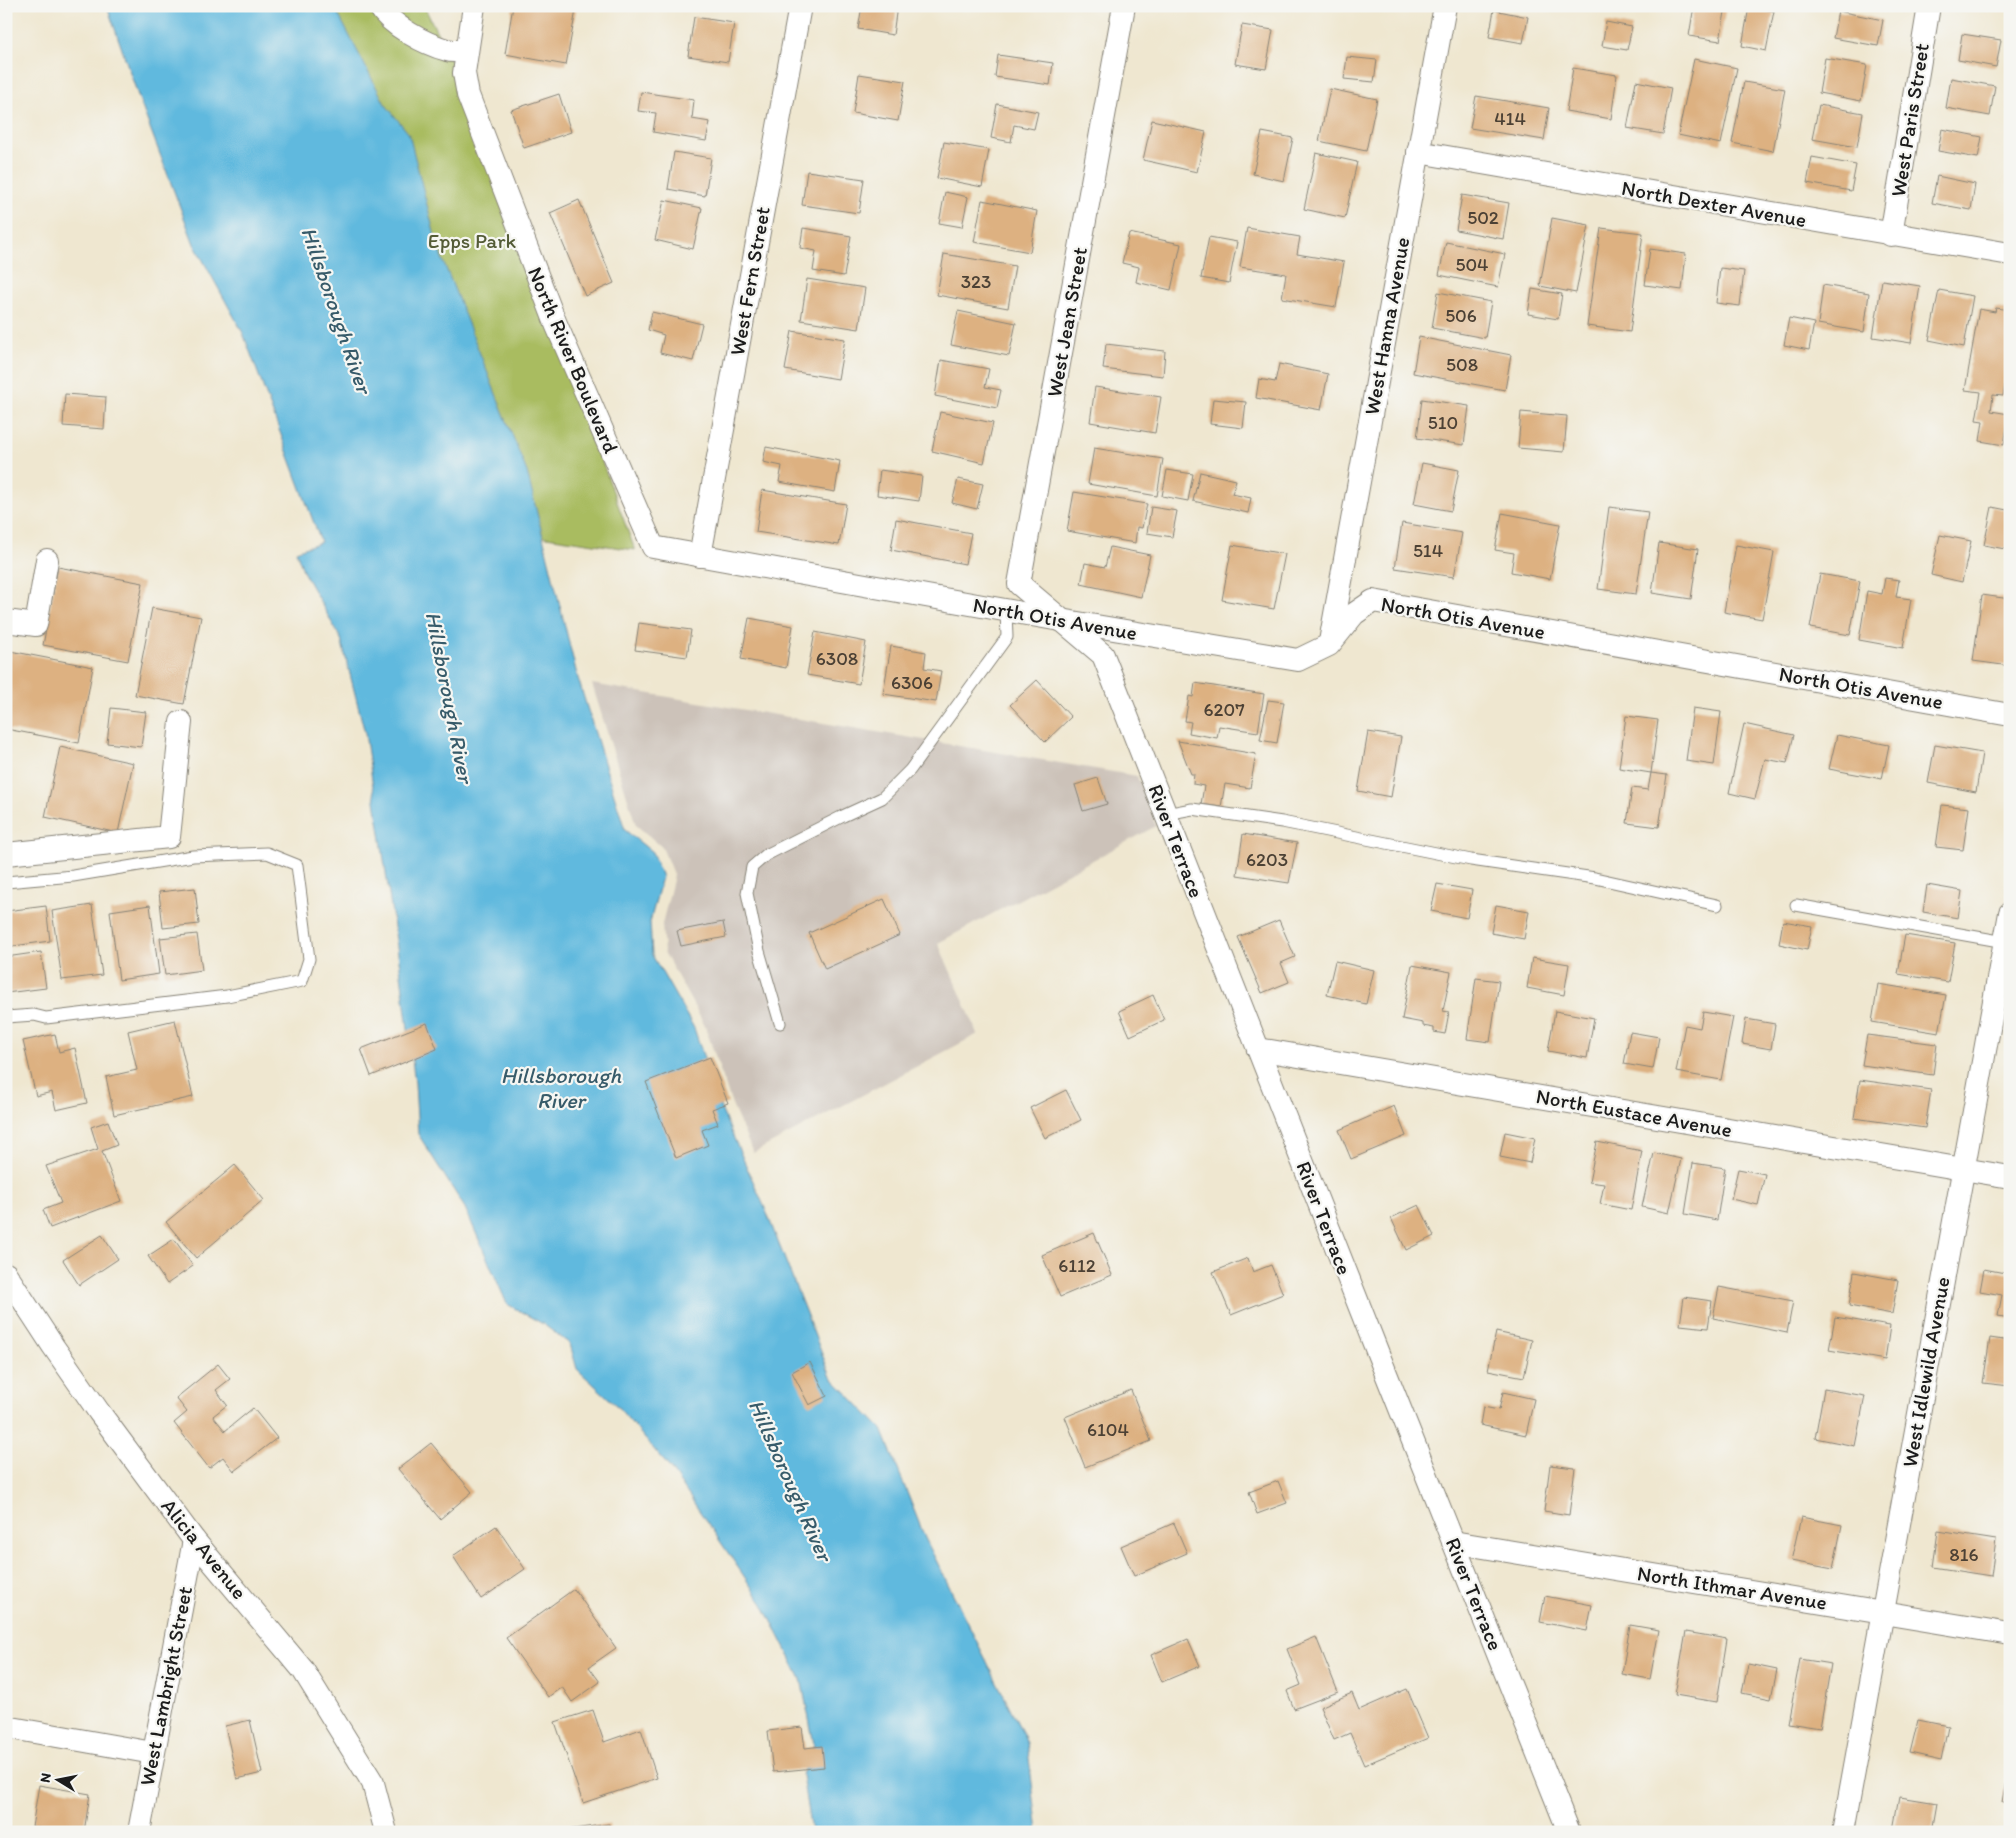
<svg xmlns="http://www.w3.org/2000/svg" width="2016" height="1838" font-family="Itim,sans-serif">
	<rect width="100%" height="100%" fill="#f6f6f2"/>
	<filter id="ink" filterUnits="userSpaceOnUse"><feTurbulence type="fractalNoise" baseFrequency=".02" numOctaves="2"/><feDisplacementMap in="SourceGraphic" scale="10" xChannelSelector="R" yChannelSelector="G"/><feConvolveMatrix kernelMatrix="1 2 1 2 8 2 1 2 1" color-interpolation-filters="sRGB"/></filter>
	<filter id="wash" filterUnits="userSpaceOnUse"><feTurbulence type="fractalNoise" baseFrequency=".0096" numOctaves="4" result="noise"/><feDisplacementMap in="SourceGraphic" scale="20" xChannelSelector="R" yChannelSelector="G"/><feGaussianBlur stdDeviation="1.12" result="paint"/><feColorMatrix in="noise" values="0 0 0 0 0 0 0 0 0 0 0 0 0 0 0 0 0 1.4 0 .05"/><feComposite in="paint" operator="in"/></filter>
	<g filter="url(#wash)">
		<rect width="100%" height="100%" fill="#efe7d0"/>
		<polygon fill="#ccc2b9" points="592,684 1137,776 1156,826 938,943 978,1034 753,1153 732,1105 705,1026 664,952 662,924 673,880 673,874 662,847 636,825"/>
		<polygon fill="#a9bc60" stroke="#626c3e" points="324,6 424,6 455,69 635,550 533,535"/>
		<polygon fill="#60b9de" stroke="#3e6a7d" points="107,6 334,6 385,104 409,134 438,248 527,472 577,675 625,830 652,852 662,877 650,922 652,955 694,1028 721,1109 764,1206 831,1377 882,1429 925,1538 1027,1742 1038,1832 811,1832 802,1775 814,1744 801,1679 763,1604 670,1468 618,1407 577,1369 570,1344 543,1324 507,1304 465,1208 418,1134 415,1083 400,967 365,733 341,639 304,573 296,551 321,542 243,333 194,244 141,104"/>
		<g id="blocks">
			<g fill="#ddb181">
				<polygon points="513,6 556,6 576,10 566,65 505,54"/>
				<polygon points="862,6 897,6 893,35 858,29"/>
				<polygon points="1694,6 1726,6 1720,41 1689,36"/>
				<polygon points="1749,7 1774,11 1766,51 1742,46"/>
				<polygon points="1494,10 1528,17 1523,43 1489,37"/>
				<polygon points="1838,11 1883,20 1878,46 1833,38"/>
				<polygon points="694,17 734,23 728,62 688,56"/>
				<polygon points="1606,22 1632,27 1627,50 1602,46"/>
				<polygon points="1242,25 1273,30 1266,69 1235,64"/>
				<polygon points="1962,34 2001,40 1996,67 1958,60"/>
				<polygon points="998,55 1053,63 1050,85 995,77"/>
				<polygon points="1347,57 1377,60 1374,82 1344,79"/>
				<polygon points="1825,58 1867,65 1861,101 1819,93"/>
				<polygon points="1694,59 1737,68 1721,144 1678,135"/>
				<polygon points="1573,68 1617,75 1611,119 1566,111"/>
				<polygon points="859,74 905,81 898,121 853,113"/>
				<polygon points="1951,78 1995,86 1990,116 1946,108"/>
				<polygon points="1636,81 1671,88 1663,134 1627,128"/>
				<polygon points="1744,82 1785,89 1773,151 1732,143"/>
				<polygon points="1330,89 1377,99 1366,151 1319,141"/>
				<polygon points="641,92 694,100 692,119 710,122 706,141 653,132 656,113 638,111"/>
				<polygon points="559,94 571,132 524,148 511,110"/>
				<polygon points="1476,96 1549,108 1544,140 1470,128"/>
				<polygon points="997,104 1038,112 1034,129 1014,125 1011,142 991,138"/>
				<polygon points="1819,105 1863,113 1857,147 1812,139"/>
				<polygon points="1152,120 1206,132 1197,172 1143,160"/>
				<polygon points="1942,129 1982,137 1978,158 1938,151"/>
				<polygon points="1262,132 1293,138 1284,181 1253,174"/>
				<polygon points="944,142 989,150 982,187 937,178"/>
				<polygon points="674,152 711,158 705,196 668,189"/>
				<polygon points="1316,153 1357,162 1345,218 1304,209"/>
				<polygon points="1812,157 1856,165 1851,191 1807,183"/>
				<polygon points="807,171 864,179 859,213 802,205"/>
				<polygon points="1937,176 1975,184 1971,210 1932,203"/>
				<polygon points="945,192 968,197 962,227 939,223"/>
				<polygon points="1462,195 1509,203 1503,239 1456,230"/>
				<polygon points="579,200 614,283 585,296 550,213"/>
				<polygon points="664,200 702,208 693,249 655,240"/>
				<polygon points="982,200 1037,211 1030,252 974,242"/>
				<polygon points="1552,218 1589,225 1576,293 1540,286"/>
				<polygon points="803,228 851,236 844,276 813,271 816,251 800,248"/>
				<polygon points="1247,228 1300,237 1297,254 1344,262 1336,307 1282,298 1286,274 1240,267"/>
				<polygon points="1601,228 1643,233 1630,332 1587,326"/>
				<polygon points="1129,233 1181,244 1171,290 1136,282 1139,267 1122,263"/>
				<polygon points="1209,237 1237,242 1229,283 1201,278"/>
				<polygon points="1446,242 1505,254 1498,287 1439,275"/>
				<polygon points="1650,249 1686,254 1682,290 1645,285"/>
				<polygon points="944,254 1015,266 1008,308 937,295"/>
				<polygon points="1720,268 1744,271 1740,306 1716,303"/>
				<polygon points="807,279 865,288 859,329 801,320"/>
				<polygon points="1882,280 1920,286 1911,343 1873,337"/>
				<polygon points="1823,285 1869,293 1864,332 1818,324"/>
				<polygon points="1532,289 1562,294 1558,319 1528,314"/>
				<polygon points="1939,290 1973,296 1964,347 1929,340"/>
				<polygon points="1438,292 1491,302 1485,338 1432,328"/>
				<polygon points="1996,308 2010,310 2010,357 2003,396 1993,395 1991,411 2009,414 2004,445 1980,441 1983,421 1976,420 1981,392 1965,390 1979,309 1995,312"/>
				<polygon points="958,311 1016,323 1009,356 951,345"/>
				<polygon points="652,312 702,324 693,361 660,353 664,335 648,330"/>
				<polygon points="1789,318 1814,323 1809,350 1784,345"/>
				<polygon points="792,331 845,339 838,379 785,370"/>
				<polygon points="1419,337 1511,355 1505,390 1413,373"/>
				<polygon points="1106,344 1165,351 1163,376 1103,369"/>
				<polygon points="941,360 989,369 985,387 1001,390 997,408 935,396"/>
				<polygon points="1279,364 1328,374 1321,410 1256,398 1259,379 1275,382"/>
				<polygon points="1095,387 1161,397 1155,433 1090,422"/>
				<polygon points="65,394 106,397 104,429 63,426"/>
				<polygon points="1213,399 1246,402 1243,428 1210,424"/>
				<polygon points="1422,399 1469,406 1464,445 1417,438"/>
				<polygon points="940,412 993,423 984,463 932,451"/>
				<polygon points="1521,412 1567,416 1564,452 1518,448"/>
				<polygon points="766,447 840,461 835,492 779,482 782,466 763,462"/>
				<polygon points="1094,448 1163,459 1157,496 1088,484"/>
				<polygon points="1422,463 1459,470 1451,511 1414,504"/>
				<polygon points="880,470 922,476 919,501 877,495"/>
				<polygon points="1167,470 1193,474 1188,501 1162,496"/>
				<polygon points="1200,472 1236,480 1232,494 1251,498 1248,513 1193,501"/>
				<polygon points="958,479 983,484 977,509 952,503"/>
				<polygon points="762,490 846,504 839,545 756,532"/>
				<polygon points="1074,492 1147,504 1142,528 1137,527 1135,543 1067,531"/>
				<polygon points="2009,502 2010,550 1984,545 1992,507 2007,510"/>
				<polygon points="1151,507 1177,511 1172,537 1147,533"/>
				<polygon points="1609,507 1648,512 1636,594 1598,589"/>
				<polygon points="1502,513 1560,524 1550,579 1511,572 1514,553 1495,550"/>
				<polygon points="896,519 971,533 965,564 891,550"/>
				<polygon points="1402,523 1462,533 1454,577 1395,568"/>
				<polygon points="1940,535 1971,541 1962,582 1931,575"/>
				<polygon points="1659,543 1698,549 1691,599 1652,593"/>
				<polygon points="1232,545 1285,554 1274,609 1222,600"/>
				<polygon points="1736,545 1774,552 1762,619 1724,612"/>
				<polygon points="1110,547 1150,555 1141,597 1081,584 1085,563 1105,567"/>
				<polygon points="58,567 143,583 128,661 43,645"/>
				<polygon points="1820,574 1860,581 1850,635 1810,628"/>
				<polygon points="1885,578 1899,580 1896,597 1911,599 1903,648 1859,640 1867,591 1882,594"/>
				<polygon points="1982,595 2010,599 2010,666 1973,661"/>
				<polygon points="152,608 201,617 184,704 135,695"/>
				<polygon points="749,618 793,626 786,668 741,659"/>
				<polygon points="639,623 691,630 687,657 635,650"/>
				<polygon points="815,632 866,642 859,684 807,675"/>
				<polygon points="891,646 926,652 924,668 941,671 936,702 883,694"/>
				<polygon points="10,651 93,667 79,743 6,729 6,672"/>
				<polygon points="1037,680 1071,717 1045,742 1010,705"/>
				<polygon points="1195,683 1264,694 1258,732 1219,726 1217,738 1189,733 1191,722 1185,721 1189,696 1193,697"/>
				<polygon points="1268,700 1284,702 1277,743 1260,740"/>
				<polygon points="111,708 146,712 141,747 107,743"/>
				<polygon points="1693,708 1721,712 1714,765 1686,761"/>
				<polygon points="1626,716 1658,720 1651,773 1619,768"/>
				<polygon points="1744,724 1794,735 1787,763 1765,759 1755,799 1729,793"/>
				<polygon points="1368,732 1401,737 1391,797 1358,791"/>
				<polygon points="1837,735 1889,745 1882,779 1829,769"/>
				<polygon points="1178,741 1256,754 1250,788 1225,784 1221,807 1201,804 1204,786 1193,784 1194,774 1191,774"/>
				<polygon points="1935,745 1982,753 1976,792 1928,783"/>
				<polygon points="60,747 133,763 118,833 45,817"/>
				<polygon points="1651,773 1667,775 1659,827 1627,823 1632,788 1648,790"/>
				<polygon points="1098,778 1107,804 1083,811 1075,785"/>
				<polygon points="1942,805 1969,808 1963,850 1936,847"/>
				<polygon points="1243,834 1297,843 1289,883 1237,875"/>
				<polygon points="1437,884 1472,890 1467,918 1431,911"/>
				<polygon points="1927,885 1962,891 1958,918 1923,912"/>
				<polygon points="195,888 199,924 163,928 159,892"/>
				<polygon points="884,899 900,935 825,969 809,933"/>
				<polygon points="92,905 102,975 62,980 52,911"/>
				<polygon points="150,905 159,974 119,980 110,911"/>
				<polygon points="1496,905 1529,911 1524,939 1491,933"/>
				<polygon points="46,906 50,941 6,947 6,911"/>
				<polygon points="1279,920 1295,957 1281,963 1289,982 1262,993 1238,937"/>
				<polygon points="1783,921 1812,926 1807,950 1779,944"/>
				<polygon points="723,922 726,937 681,946 677,931"/>
				<polygon points="197,934 202,970 165,975 160,938"/>
				<polygon points="1905,935 1955,943 1948,982 1898,974"/>
				<polygon points="41,952 46,988 6,993 6,957"/>
				<polygon points="1532,958 1569,964 1564,995 1527,988"/>
				<polygon points="1335,961 1374,970 1366,1004 1327,995"/>
				<polygon points="1412,965 1451,972 1443,1011 1449,1012 1445,1034 1434,1032 1434,1028 1423,1026 1423,1023 1402,1019"/>
				<polygon points="1476,978 1499,981 1490,1042 1467,1039"/>
				<polygon points="1878,984 1946,995 1939,1033 1872,1022"/>
				<polygon points="1153,995 1164,1020 1130,1036 1119,1011"/>
				<polygon points="1555,1011 1594,1018 1587,1058 1548,1051"/>
				<polygon points="1703,1012 1733,1017 1721,1080 1676,1072 1685,1025 1700,1028"/>
				<polygon points="1746,1019 1775,1024 1771,1049 1742,1044"/>
				<polygon points="175,1020 193,1097 114,1115 106,1077 137,1070 128,1031"/>
				<polygon points="427,1023 437,1049 371,1076 361,1049"/>
				<polygon points="1630,1032 1659,1037 1653,1069 1624,1064"/>
				<polygon points="55,1034 59,1052 75,1048 87,1103 56,1110 52,1092 36,1096 23,1041"/>
				<polygon points="1867,1035 1937,1044 1933,1075 1862,1065"/>
				<polygon points="710,1057 728,1103 712,1109 718,1124 702,1130 708,1145 676,1158 646,1082"/>
				<polygon points="1860,1080 1931,1090 1925,1128 1854,1118"/>
				<polygon points="1066,1090 1081,1120 1045,1138 1030,1108"/>
				<polygon points="1394,1106 1406,1136 1351,1159 1339,1130"/>
				<polygon points="108,1121 117,1145 102,1151 121,1201 50,1228 43,1210 61,1203 46,1166 98,1149 91,1127"/>
				<polygon points="1505,1132 1535,1138 1530,1163 1500,1157"/>
				<polygon points="1597,1142 1642,1151 1631,1210 1600,1204 1604,1184 1589,1182"/>
				<polygon points="1654,1153 1681,1159 1669,1213 1642,1207"/>
				<polygon points="1693,1163 1725,1168 1717,1220 1685,1214"/>
				<polygon points="235,1165 264,1200 196,1258 166,1222"/>
				<polygon points="1738,1169 1765,1174 1758,1205 1731,1199"/>
				<polygon points="1419,1205 1434,1236 1406,1250 1391,1218"/>
				<polygon points="1094,1233 1112,1275 1060,1297 1042,1255"/>
				<polygon points="102,1235 118,1259 79,1285 63,1260"/>
				<polygon points="174,1239 193,1266 167,1284 148,1256"/>
				<polygon points="1248,1258 1253,1272 1271,1265 1283,1294 1231,1315 1213,1272"/>
				<polygon points="1984,1269 2010,1274 2010,1318 1998,1316 2002,1295 1980,1291"/>
				<polygon points="1854,1272 1898,1280 1892,1314 1849,1306"/>
				<polygon points="1719,1287 1793,1301 1787,1333 1713,1318"/>
				<polygon points="1684,1297 1712,1301 1708,1328 1680,1325"/>
				<polygon points="1835,1317 1890,1326 1885,1360 1829,1350"/>
				<polygon points="1496,1332 1532,1340 1524,1377 1488,1370"/>
				<polygon points="1990,1338 2010,1341 2010,1386 1983,1383"/>
				<polygon points="810,1362 827,1396 809,1405 792,1372"/>
				<polygon points="218,1364 230,1379 216,1390 227,1405 213,1416 225,1431 253,1408 277,1438 234,1471 223,1457 209,1468 174,1423 187,1412 176,1398"/>
				<polygon points="1824,1389 1865,1396 1855,1446 1815,1438"/>
				<polygon points="1131,1390 1151,1441 1085,1467 1065,1417"/>
				<polygon points="1503,1392 1534,1399 1526,1435 1480,1425 1483,1407 1499,1410"/>
				<polygon points="431,1443 472,1492 440,1519 398,1469"/>
				<polygon points="1550,1465 1575,1468 1569,1515 1544,1511"/>
				<polygon points="1278,1481 1287,1503 1257,1514 1249,1492"/>
				<polygon points="1801,1517 1842,1525 1833,1569 1791,1561"/>
				<polygon points="1174,1523 1187,1553 1134,1576 1121,1546"/>
				<polygon points="496,1526 525,1569 481,1599 453,1556"/>
				<polygon points="1938,1531 1996,1540 1991,1576 1933,1567"/>
				<polygon points="574,1589 616,1648 589,1667 600,1682 572,1702 562,1687 548,1697 506,1638"/>
				<polygon points="1545,1596 1592,1605 1587,1631 1540,1622"/>
				<polygon points="1630,1625 1659,1630 1650,1679 1622,1674"/>
				<polygon points="1686,1632 1727,1639 1717,1702 1675,1695"/>
				<polygon points="1316,1637 1338,1692 1294,1709 1287,1691 1301,1685 1287,1649"/>
				<polygon points="1188,1639 1200,1666 1162,1682 1151,1655"/>
				<polygon points="1800,1659 1831,1664 1820,1728 1788,1723"/>
				<polygon points="1748,1664 1777,1670 1771,1699 1742,1693"/>
				<polygon points="1407,1689 1428,1738 1364,1765 1350,1733 1334,1740 1320,1707 1352,1693 1359,1710"/>
				<polygon points="593,1710 604,1742 641,1729 657,1778 583,1803 555,1722"/>
				<polygon points="250,1720 262,1773 237,1779 225,1726"/>
				<polygon points="1918,1720 1948,1726 1941,1760 1910,1753"/>
				<polygon points="802,1727 805,1748 822,1746 824,1767 773,1772 768,1731"/>
				<polygon points="2009,1765 2010,1765 2010,1804 2002,1802"/>
				<polygon points="39,1785 90,1794 84,1832 61,1832 32,1827"/>
				<polygon points="1900,1797 1937,1803 1932,1832 1906,1832 1894,1830"/>
				<polygon points="609,1824 610,1832 559,1832 559,1831"/>
			</g>
		</g>
	</g>
	<g filter="url(#ink)">
		<use href="#blocks" fill-opacity="0" stroke="#868276" stroke-width="1"/>
		<g fill="none" stroke-linecap="round" stroke-linejoin="round">
			<defs>
				<g id="lane">
					<polyline points="1166,814 1192,809 1282,822 1471,860 1595,878 1717,905"/>
					<polyline points="6,882 73,876 193,856 267,853 297,865 309,959 302,981 227,996 46,1018 34,1015 6,1017"/>
					<polyline points="1796,905 2005,942"/>
					<polyline points="780,1023 759,951 747,893 752,867 766,855 843,816 882,798 910,770 1007,637 1006,611"/>
				</g>
				<g id="street">
					<path d="M379 6C391 26 425 44 447 50 453 52 460 51 466 50"/>
					<polyline points="474,6 464,73 468,95 556,324 653,547 1060,620 1298,660 1329,645 1354,614 1373,601 2010,715"/>
					<polyline points="1124,6 1019,584 1103,655 1379,1356 1569,1832"/>
					<polyline points="1418,152 2010,254"/>
					<polyline points="1891,235 1929,6"/>
					<polyline points="700,556 800,6"/>
					<polyline points="6,621 36,625 47,560"/>
					<polyline points="1330,642 1445,6"/>
					<polyline points="6,854 169,837 181,722"/>
					<polyline points="1258,1049 2010,1177"/>
					<polyline points="6,1274 53,1346 99,1412 194,1540 303,1670 373,1783 386,1832"/>
					<polyline points="1453,1542 2010,1634"/>
					<polyline points="6,1727 153,1753"/>
					<polyline points="139,1832 194,1540"/>
					<polyline points="1843,1832 2010,913"/>
				</g>
			</defs>
			<use href="#lane" stroke="#868276" stroke-width="13"/>
			<use href="#street" stroke="#868276" stroke-width="24"/>
			<use href="#lane" stroke="#fff" stroke-width="11"/>
			<use href="#street" stroke="#fff" stroke-width="22"/>
		</g>
	</g>
	<g text-anchor="middle" stroke-width="4.5" stroke-linejoin="round" paint-order="stroke">
		<g font-size="19" fill="#4c4135">
			<text x="1510" y="125">414</text>
			<text x="1483" y="224">502</text>
			<text x="1472" y="271">504</text>
			<text x="976" y="288">323</text>
			<text x="1461" y="322">506</text>
			<text x="1462" y="371">508</text>
			<text x="1443" y="429">510</text>
			<text x="1428" y="557">514</text>
			<text x="837" y="665">6308</text>
			<text x="912" y="689">6306</text>
			<text x="1224" y="716">6207</text>
			<text x="1267" y="866">6203</text>
			<text x="1077" y="1272">6112</text>
			<text x="1108" y="1436">6104</text>
			<text x="1964" y="1561">816</text>
		</g>
		<g font-size="21" fill="#1c1c1c" stroke="#f6f6f2">
			<text transform="translate(1910 120) rotate(-81)" y="7">West Paris Street</text>
			<text transform="translate(1714 204) rotate(10)" y="7">North Dexter Avenue</text>
			<text transform="translate(750 281) rotate(-80)" y="7">West Fern Street</text>
			<text transform="translate(1067 322) rotate(-80)" y="7">West Jean Street</text>
			<text transform="translate(1387 326) rotate(-80)" y="7">West Hanna Avenue</text>
			<text transform="translate(573 360) rotate(67)" y="7">North River Boulevard</text>
			<text transform="translate(1463 618) rotate(10)" y="7">North Otis Avenue</text>
			<text transform="translate(1055 619) rotate(10)" y="7">North Otis Avenue</text>
			<text transform="translate(1861 688) rotate(10)" y="7">North Otis Avenue</text>
			<text transform="translate(1176 841) rotate(69)" y="7">River Terrace</text>
			<text transform="translate(1634 1113) rotate(10)" y="7">North Eustace Avenue</text>
			<text transform="translate(1324 1218) rotate(69)" y="7">River Terrace</text>
			<text transform="translate(1926 1372) rotate(-80)" y="7">West Idlewild Avenue</text>
			<text transform="translate(204 1549) rotate(51)" y="7">Alicia Avenue</text>
			<text transform="translate(1732 1588) rotate(9)" y="7">North Ithmar Avenue</text>
			<text transform="translate(1474 1594) rotate(68)" y="7">River Terrace</text>
			<text transform="translate(166 1686) rotate(-79)" y="7">West Lambright Street</text>
		</g>
		<g font-size="21" fill="#545c37" stroke="#f6f6f2">
			<text x="472" y="248">Epps Park</text>
		</g>
		<g font-size="22" font-style="italic" fill="#375b6a" stroke="#f6f6f2">
			<text transform="translate(337 310) rotate(71)" y="8">Hillsborough River</text>
			<text transform="translate(450 697) rotate(79)" y="8">Hillsborough River</text>
			<text x="561" y="1083">Hillsborough<tspan x="561" dy="25">River</tspan></text>
			<text transform="translate(791 1480) rotate(66)" y="8">Hillsborough River</text>
		</g>
	</g>
	<rect width="2016" height="1838" fill="none" stroke="#f6f6f2" stroke-width="25"/>
	<g transform="translate(58 1780) rotate(280)" stroke="#f6f6f2" stroke-width="4" paint-order="stroke">
	<path d="M0-4L9 19L0 12L-9 19Z" fill="#1c1c1c"/>
	<text y="-8" font-size="14" font-weight="bold" text-anchor="middle" fill="#1c1c1c">N</text>
	</g>
</svg>
